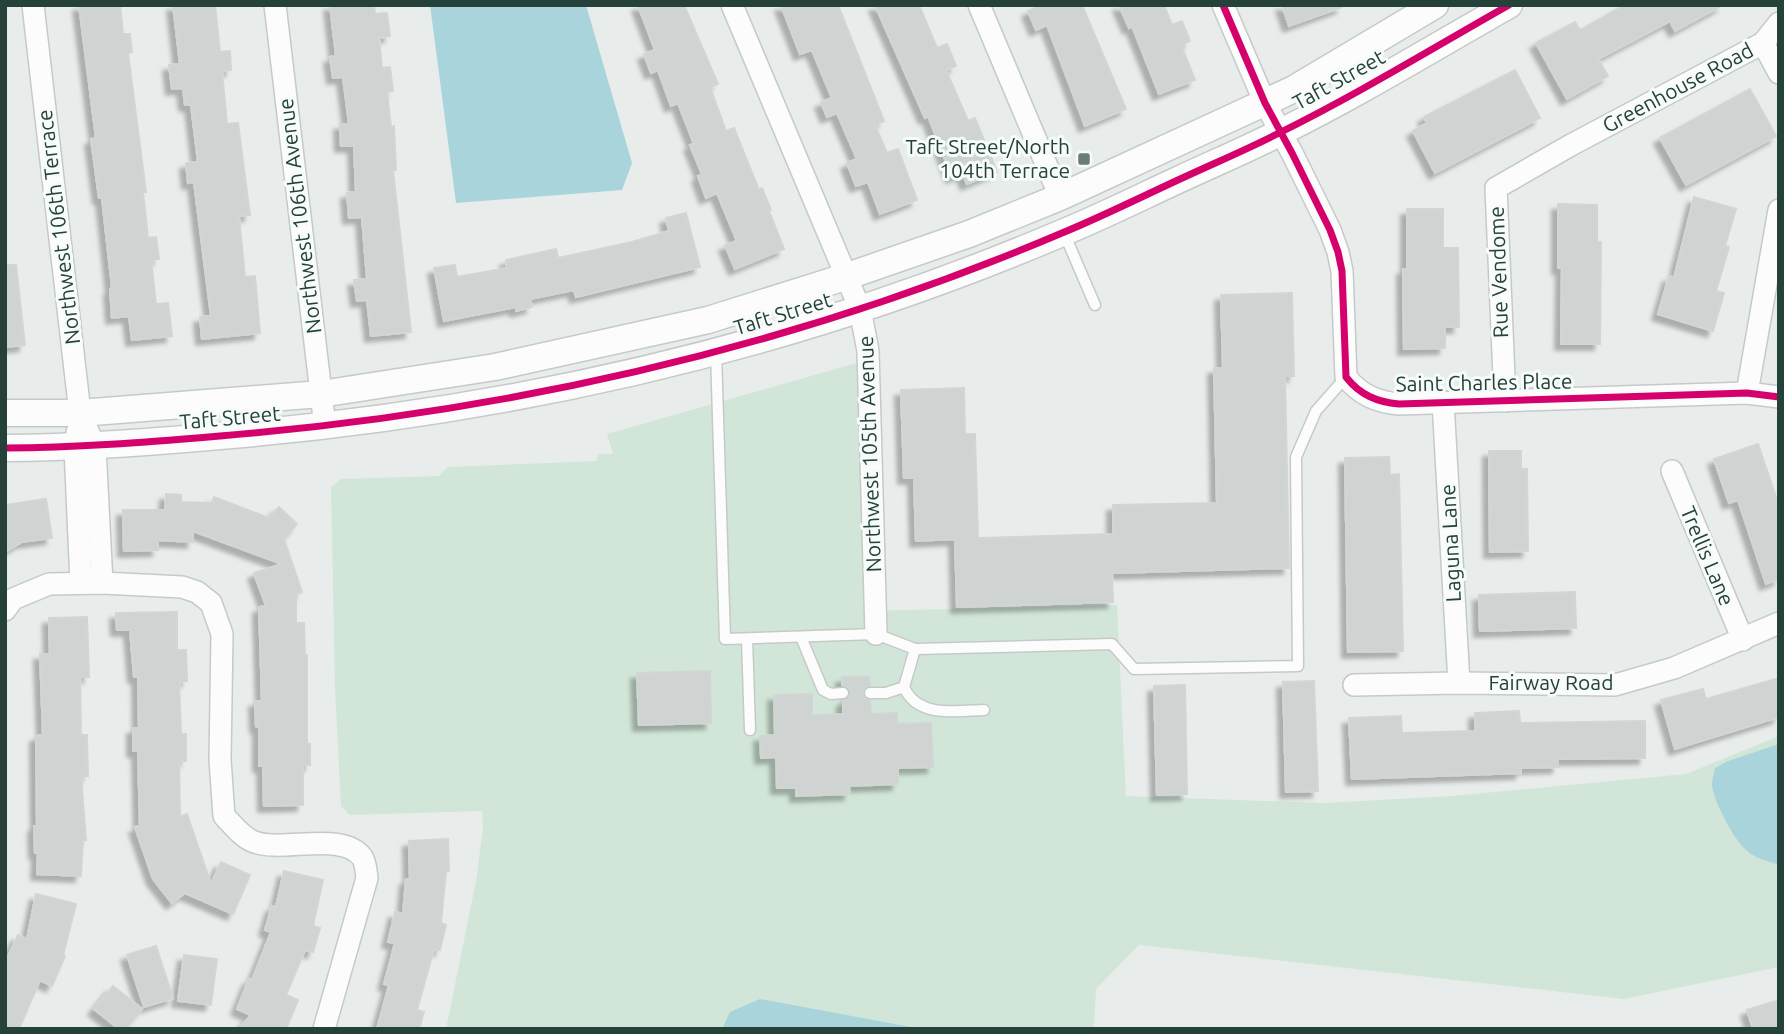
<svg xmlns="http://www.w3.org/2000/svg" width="1784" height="1034" font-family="Ubuntu,sans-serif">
	<defs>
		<filter id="shadow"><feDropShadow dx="-6" dy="6" stdDeviation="2" flood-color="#0004"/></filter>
	</defs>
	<rect width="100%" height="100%" fill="#e8edeb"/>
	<polygon fill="#d1e6d8" points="860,362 866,611 1117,605 1126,796 1325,803 1451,796 1686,774 1779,736 1779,967 1624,999 1139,945 1096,989 1094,1029 446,1029 476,881 483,828 482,811 350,815 341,806 335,689 331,487 341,479 439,476 448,467 596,461 599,454 613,454 607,434"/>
	<g fill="#a9d4db">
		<polygon points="430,5 586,5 632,163 622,190 456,203"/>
		<path d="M1779 744V863L1776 864C1765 860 1754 858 1746 850 1733 838 1714 802 1712 785 1712 780 1714 774 1715 768L1728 761Z"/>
		<polygon points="760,999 911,1027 913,1029 722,1029 730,1012"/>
	</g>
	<g fill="#cfd4d2" stroke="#d1d6d4" stroke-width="2" filter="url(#shadow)">
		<polygon points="79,5 120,5 123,34 130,34 132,52 128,53 146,192 143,192 148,238 156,237 159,259 151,260 156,304 168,303 172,336 132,340 129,316 112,318 110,289 112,288 102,198 99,198 91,139 96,138"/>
		<polygon points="173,5 215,5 220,52 230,51 231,70 222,71 227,124 238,123 250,215 239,216 245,277 255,276 260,333 202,339 200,317 211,316 194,182 188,183 186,163 198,162 191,105 185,105 183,88 172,89 169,65 180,64"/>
		<polygon points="330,5 374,5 375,14 387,13 390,36 379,38 382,68 390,67 393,91 387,92 391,127 394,126 396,170 393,170 411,332 371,336 367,300 357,301 354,280 367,279 362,217 349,218 347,193 356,192 354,146 341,146 340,124 349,124 343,77 333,78 330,57 336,56"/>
		<polygon points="638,5 684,5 718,84 710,87 726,131 734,128 759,190 762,188 771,210 769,211 784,249 735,269 725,245 737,241 717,193 706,198 698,176 702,174 690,145 694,144 678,103 671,106 658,70 651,73 644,54 655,50"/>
		<polygon points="781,5 838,5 884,121 875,125 887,153 898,149 917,200 880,214 868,182 856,186 847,163 857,159 837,113 827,117 821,102 832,98 812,50 800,54"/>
		<polygon points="875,5 919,5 937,48 947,44 956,66 946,70 968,121 975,118 997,172 967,184 962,173 952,177 928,116 925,118"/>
		<polygon points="1042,5 1082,5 1126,109 1085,126 1047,25 1036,30 1028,11"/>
		<polygon points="1119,5 1164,5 1172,25 1182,21 1190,41 1181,45 1195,80 1159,94 1132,26 1129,28"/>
		<polygon points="1282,5 1342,5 1342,7 1289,26"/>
		<polygon points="1625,5 1723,5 1675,31 1670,21 1598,59 1608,76 1567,99 1536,43 1575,22 1580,30"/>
		<polygon points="1515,70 1540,118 1435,173 1413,131 1427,123 1424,117"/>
		<polygon points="1750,89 1776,136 1686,185 1660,138"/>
		<polygon points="1694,197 1736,209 1725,246 1729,247 1716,291 1724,293 1713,331 1658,314 1669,276 1674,278"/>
		<polygon points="1558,204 1597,205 1597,242 1601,242 1600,344 1561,344 1562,268 1558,268"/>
		<polygon points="1407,209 1443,209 1443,248 1458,248 1459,327 1445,327 1445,348 1404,349 1403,269 1407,269"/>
		<polygon points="686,213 700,267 576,297 574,290 530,299 532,307 516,311 516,307 444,321 434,268 455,265 457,277 507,268 506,260 556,249 558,258 632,242 669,231 666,218"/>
		<polygon points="5,265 16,265 25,345 5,347"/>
		<polygon points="1292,293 1294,376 1285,376 1289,568 1112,573 1113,602 957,607 955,539 916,541 914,478 904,478 901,390 964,388 965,434 975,434 978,538 1113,534 1113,505 1217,503 1214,368 1223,368 1221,295"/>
		<polygon points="1758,444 1779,506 1779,579 1766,584 1738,500 1729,503 1714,459"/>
		<polygon points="1489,451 1521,451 1521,469 1527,469 1528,551 1490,552"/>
		<polygon points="1389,457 1390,475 1399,474 1403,651 1348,652 1345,458"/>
		<polygon points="166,494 181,495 181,502 212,503 214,497 269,518 279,507 297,524 284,539 302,592 296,595 296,623 304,623 305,655 307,655 307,744 310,744 310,765 303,765 303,805 264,806 263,766 259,766 259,727 256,727 255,701 262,701 259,607 266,606 254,573 282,564 193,531 193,542 157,540 158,550 124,551 123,510 165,510"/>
		<polygon points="46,499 52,538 22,542 5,552 5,505"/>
		<polygon points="1575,592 1576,628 1480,631 1479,595"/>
		<polygon points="177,612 177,650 186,650 187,681 179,682 181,734 186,734 186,761 179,761 180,817 187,814 211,884 221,862 250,875 233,914 185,893 172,903 153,879 135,827 140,826 138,751 133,751 133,728 139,728 138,677 134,677 130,630 117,630 116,613"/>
		<polygon points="87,617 89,677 80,677 81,735 87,735 88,776 81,776 86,840 83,840 81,876 37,874 38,853 35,853 34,826 37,826 36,736 43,735 40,654 50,654 49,618"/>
		<polygon points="710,671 711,723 639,725 637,673"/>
		<polygon points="842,677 869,677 870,685 864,689 862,694 866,699 870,701 871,714 897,713 897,724 931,723 933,767 898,768 898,784 849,786 850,794 796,796 796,788 777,788 776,757 761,758 760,736 775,735 774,695 812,694 812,715 843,714 843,701 848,699 851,693 849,688 842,685"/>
		<polygon points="1779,678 1779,717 1675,749 1661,700 1703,689 1706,699"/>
		<polygon points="1314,681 1318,791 1286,792 1283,682"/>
		<polygon points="1185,685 1187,794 1157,795 1154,686"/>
		<polygon points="1519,711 1520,723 1645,721 1645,758 1558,759 1558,767 1521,768 1521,773 1352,779 1349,718 1401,716 1402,733 1475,731 1475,713"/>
		<polygon points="448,839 449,871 446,871 441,923 446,925 440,950 434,949 417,1010 424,1012 419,1029 377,1029 389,985 384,984 395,943 388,942 395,912 403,914 406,879 410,879 409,841"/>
		<polygon points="284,871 323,880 313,926 320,928 313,952 305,950 286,995 298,1000 286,1029 239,1029 251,1015 237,1009 249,979 252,980 271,932 265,930 272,906 276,907"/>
		<polygon points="36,894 76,904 63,955 65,956 52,986 40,980 19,1029 5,1029 5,963 18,935 27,939"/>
		<polygon points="156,946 173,998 144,1007 127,955"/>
		<polygon points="184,955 217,959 211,1005 178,1001"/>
		<polygon points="113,986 142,1009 126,1029 119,1029 94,1009"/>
		<polygon points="1779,1000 1779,1029 1753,1029 1747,1010"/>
	</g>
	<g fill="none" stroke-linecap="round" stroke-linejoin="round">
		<defs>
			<g id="service">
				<polyline points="1064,233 1095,305"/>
				<polyline points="716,353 725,639 876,634 915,649 1112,644 1134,669 1298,666 1296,457 1316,411 1346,377"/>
				<polyline points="801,637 823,690 831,694 843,693"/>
				<polyline points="747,639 750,730"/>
				<path d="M904 687C917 718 956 711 984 710"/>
				<polyline points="870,693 886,693 904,687 915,649"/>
			</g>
			<g id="minor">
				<polyline points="33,5 80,413 95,447 102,583"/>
				<polyline points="275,5 325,427"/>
				<polyline points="732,5 860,309 868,351 876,634"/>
				<polyline points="979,5 1060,197"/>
				<path d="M1223 5 1265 103 1292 153 1330 230 1338 252 1342 271 1346 377C1360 395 1377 402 1399 404L1747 393 1779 397"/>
				<polyline points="1763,43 1779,73"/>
				<polyline points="1747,393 1779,210"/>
				<polyline points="1505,401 1496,188 1571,145 1763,43 1779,23"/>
				<polyline points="1443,402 1459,683"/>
				<polyline points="77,432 75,448 81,583"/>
				<polyline points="1672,471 1743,640"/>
				<path d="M5 610 13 599 49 584 102 583 182 587 197 592 211 603 222 634 220 760 224 816C232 824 242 837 252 841 280 854 341 830 362 857 366 863 366 872 367 878L324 1029"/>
				<polyline points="1354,685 1459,683 1615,685 1674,668 1779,623"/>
			</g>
			<g id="tertiary">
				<polyline points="5,413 80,413 321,394 495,367 708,320 845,277 969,234 1060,197 1294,89 1435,5"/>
				<path d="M5 448C77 448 148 442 220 436 512 412 792 348 1062 233 1101 217 1139 198 1178 180 1212 164 1246 150 1279 133 1358 94 1433 48 1509 5"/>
			</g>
		</defs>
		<use href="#service" stroke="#c5cac8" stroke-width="13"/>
		<use href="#minor" stroke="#c5cac8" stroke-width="24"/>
		<use href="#tertiary" stroke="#c5cac8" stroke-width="29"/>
		<use href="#service" stroke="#fcfcfc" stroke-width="10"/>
		<use href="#minor" stroke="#fcfcfc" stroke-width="21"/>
		<use href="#tertiary" stroke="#fcfcfc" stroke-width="26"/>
		<defs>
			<g id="cycleway">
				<path d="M1223 5 1265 103 1292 153 1330 230 1338 252 1342 271 1346 377C1360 395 1377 402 1399 404L1747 393 1779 397"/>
				<path d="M5 448C77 448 148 442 220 436 512 412 792 348 1062 233 1101 217 1139 198 1178 180 1212 164 1246 150 1279 133 1358 94 1433 48 1509 5"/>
			</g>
		</defs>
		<use href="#cycleway" stroke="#f7fbf9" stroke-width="11"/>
		<use href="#cycleway" stroke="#d6006c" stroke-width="7"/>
	</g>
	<rect fill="#697e78" stroke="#f7fbf9" stroke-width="2.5" x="1077" y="152" width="14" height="14" rx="3.5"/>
	<g text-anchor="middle" stroke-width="6" stroke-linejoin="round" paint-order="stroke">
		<g font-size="21" fill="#24423a" stroke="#f7fbf9">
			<text transform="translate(1339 80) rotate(-29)" y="7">Taft Street</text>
			<text transform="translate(1678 88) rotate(-28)" y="7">Greenhouse Road</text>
			<text transform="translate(300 216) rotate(-97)" y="7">Northwest 106th Avenue</text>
			<text transform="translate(59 227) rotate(-97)" y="7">Northwest 106th Terrace</text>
			<text transform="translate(1499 272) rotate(-92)" y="7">Rue Vendome</text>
			<text transform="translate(783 314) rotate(-17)" y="7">Taft Street</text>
			<text transform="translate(1484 383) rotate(-1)" y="7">Saint Charles Place</text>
			<text transform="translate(230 418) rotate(-5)" y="7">Taft Street</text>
			<text transform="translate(870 454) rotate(-92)" y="7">Northwest 105th Avenue</text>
			<text transform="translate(1451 543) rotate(-93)" y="7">Laguna Lane</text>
			<text transform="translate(1707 556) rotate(67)" y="7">Trellis Lane</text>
			<text x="1551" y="690">Fairway Road</text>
		</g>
		<g font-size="21" fill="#24423a" stroke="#f7fbf9" text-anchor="end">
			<text x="1070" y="154">Taft Street/North<tspan x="1070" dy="24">104th Terrace</tspan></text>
		</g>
	</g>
	<rect width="1784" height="1034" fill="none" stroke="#24423a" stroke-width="14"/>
</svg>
